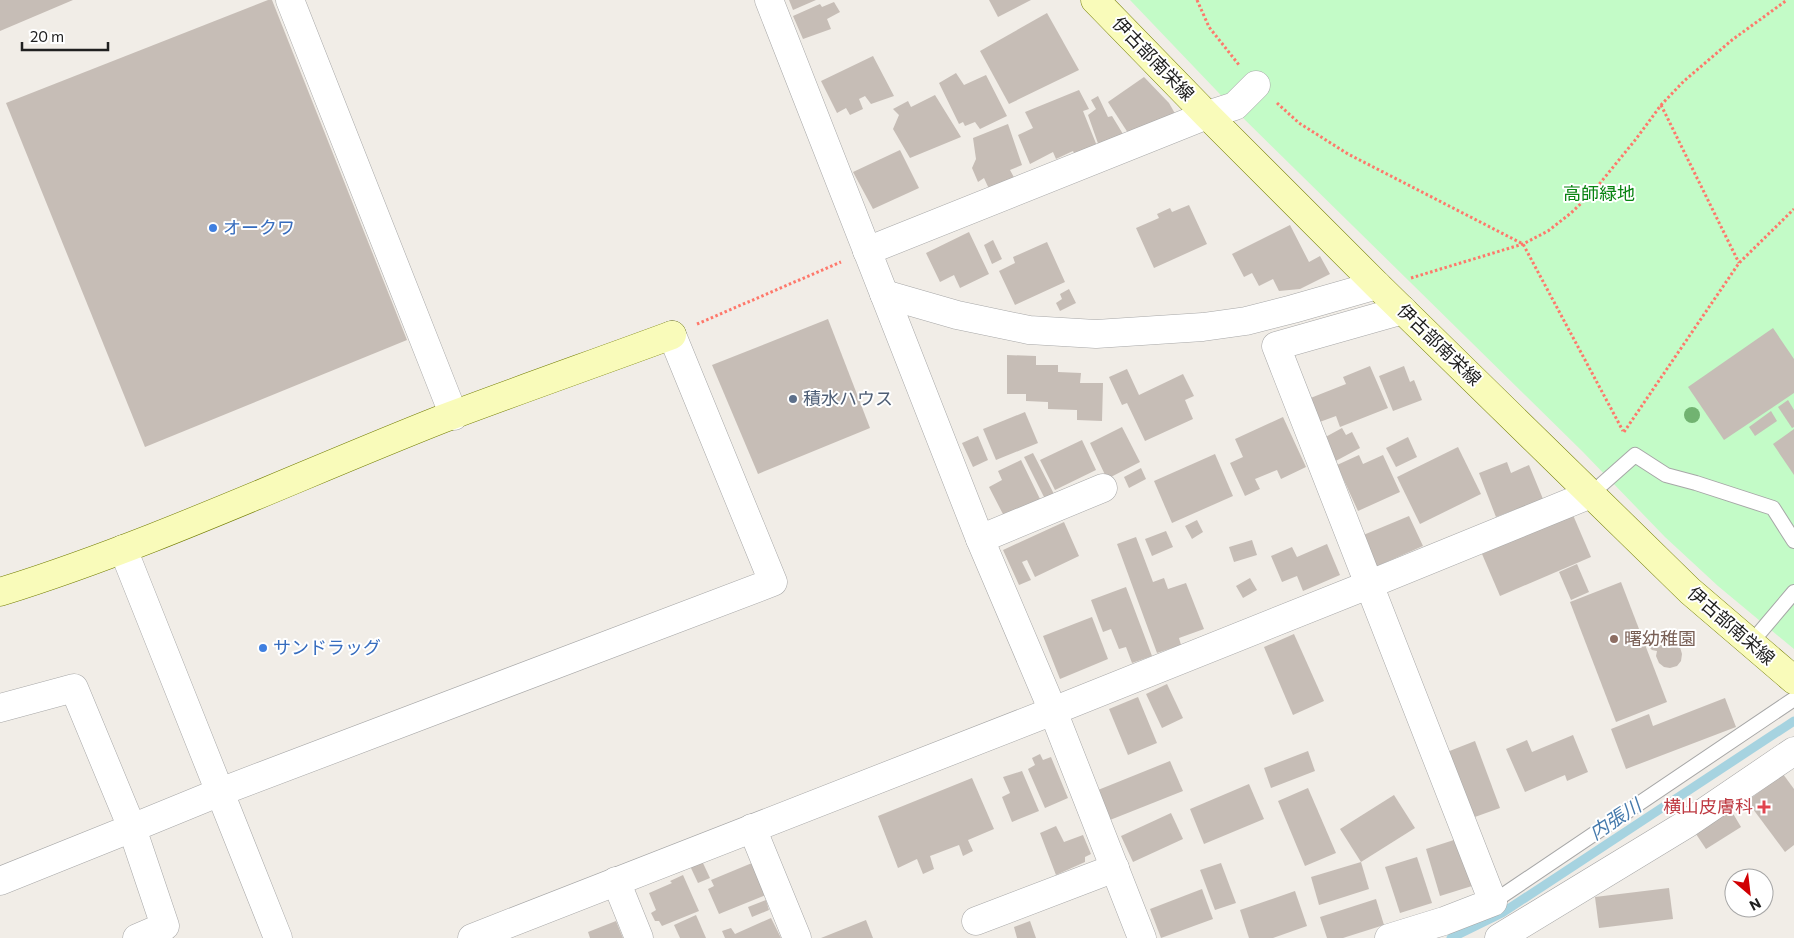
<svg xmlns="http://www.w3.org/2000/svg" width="1794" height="938" font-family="Commissioner,'Noto Sans JP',sans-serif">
	<rect width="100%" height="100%" fill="#f1ede7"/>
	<polygon fill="#c3fbc7" points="1130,0 1794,0 1794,649 1718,586 1665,537 1583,452 1237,112"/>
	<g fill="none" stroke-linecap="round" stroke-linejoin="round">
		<polyline stroke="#a6d3e0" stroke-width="9" points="1451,938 1502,913 1794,721"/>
	</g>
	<g fill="#c6bdb6">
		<polygon points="0,0 73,0 0,31"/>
		<polygon points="268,0 272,0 407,340 145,447 6,103"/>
		<polygon points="789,0 816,0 793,10"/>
		<polygon points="989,0 1031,0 998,17"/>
		<polygon points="834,2 840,12 827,19 831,29 803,39 793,16 820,4 822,7"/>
		<polygon points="1047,13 1079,70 1009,104 980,51"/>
		<polygon points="873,56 894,96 871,104 865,96 859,99 863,109 850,115 846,108 837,113 821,81"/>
		<polygon points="956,73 964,85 986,75 1007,116 980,129 975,122 965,126 963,122 959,124 939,83"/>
		<polygon points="1144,77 1169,103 1177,117 1130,136 1108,102"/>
		<polygon points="1079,90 1089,109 1083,111 1097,146 1076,157 1073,151 1056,159 1053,152 1030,164 1018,135 1033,128 1025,112"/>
		<polygon points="935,95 961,137 910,158 893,129 899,115 893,109 908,101 911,107"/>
		<polygon points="1098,96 1108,117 1112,116 1126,139 1101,152 1088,115 1096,109 1091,100"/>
		<polygon points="1008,124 1022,165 1010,170 1016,181 990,191 984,178 978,182 972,168 976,159 973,138"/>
		<polygon points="900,150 919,188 873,209 853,172"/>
		<polygon points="1189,205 1207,244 1154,268 1136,228 1159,218 1157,214 1170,208 1172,212"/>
		<polygon points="1290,225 1309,262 1320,256 1330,274 1300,289 1279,291 1273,279 1259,286 1252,273 1244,277 1232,254"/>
		<polygon points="969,232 989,274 960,288 954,275 940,282 926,253"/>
		<polygon points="993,240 1002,259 992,264 984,245"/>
		<polygon points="1047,242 1065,282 1015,305 999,271 1015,263 1013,257"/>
		<polygon points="1069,289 1076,303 1060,311 1056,303 1062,299 1060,294"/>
		<polygon points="828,319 870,428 758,474 712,365"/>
		<polygon points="1773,328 1794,359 1794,393 1724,440 1688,387"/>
		<polygon points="1007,355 1036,356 1036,365 1058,365 1058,372 1081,373 1080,383 1103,383 1102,421 1077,420 1077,410 1048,409 1048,402 1026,401 1026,394 1007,394"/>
		<polygon points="1370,366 1388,408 1340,427 1336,416 1317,423 1308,399 1346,384 1343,377"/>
		<polygon points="1404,366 1410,382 1414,380 1422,400 1393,411 1379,376"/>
		<polygon points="1127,369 1139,395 1183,374 1194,396 1185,400 1193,419 1145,441 1127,403 1122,405 1109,377"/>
		<polygon points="1788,400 1794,410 1794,427 1792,428 1778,407"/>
		<polygon points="1771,411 1777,421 1755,436 1749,427"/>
		<polygon points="1025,412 1038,443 996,460 983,429"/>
		<polygon points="1283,417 1306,467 1281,479 1277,470 1255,479 1260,489 1245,496 1230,463 1243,457 1235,439"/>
		<polygon points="1122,427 1140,462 1107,479 1090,443"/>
		<polygon points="1342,428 1346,435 1352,432 1360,448 1332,463 1320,440"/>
		<polygon points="1794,429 1794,475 1773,444"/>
		<polygon points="978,436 988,460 973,467 962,443"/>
		<polygon points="1408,437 1417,457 1396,467 1386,448"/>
		<polygon points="1082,440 1096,470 1055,490 1040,460"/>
		<polygon points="1458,447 1481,494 1420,524 1397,477"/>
		<polygon points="1033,453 1055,496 1046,501 1024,457"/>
		<polygon points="1215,454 1233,496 1172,523 1154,481"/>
		<polygon points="1359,455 1363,464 1383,455 1400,492 1358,511 1337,465"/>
		<polygon points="1021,460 1041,501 1005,518 989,487 1002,480 998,471"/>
		<polygon points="1507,462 1511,473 1529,465 1543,499 1496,517 1479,473"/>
		<polygon points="1141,468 1146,479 1129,488 1124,477"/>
		<polygon points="1573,515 1591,557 1500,596 1482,554"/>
		<polygon points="1409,516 1423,546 1375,567 1361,536"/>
		<polygon points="1197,520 1203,532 1192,539 1185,526"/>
		<polygon points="1064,522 1079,556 1035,577 1027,560 1022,562 1031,580 1019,585 1003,550"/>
		<polygon points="1166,531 1173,547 1152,556 1145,539"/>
		<polygon points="1136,537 1153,582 1164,578 1168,589 1186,583 1204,629 1179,638 1181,645 1157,653 1117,544"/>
		<polygon points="1252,540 1257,555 1234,562 1229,547"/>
		<polygon points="1327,544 1340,575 1303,591 1297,576 1282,582 1271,556 1292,547 1297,557"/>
		<polygon points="1577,564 1589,592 1571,600 1559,572"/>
		<polygon points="1250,578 1257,590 1243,598 1236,586"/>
		<polygon points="1621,582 1667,702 1616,722 1570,602"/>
		<polygon points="1126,587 1152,656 1132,663 1126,647 1119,649 1111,629 1103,632 1091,600"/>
		<polygon points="1092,617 1108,659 1060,679 1043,636"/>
		<polygon points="1653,632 1658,632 1663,634 1666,639 1666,643 1675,643 1680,647 1682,654 1681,661 1677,666 1670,668 1664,667 1659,663 1656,656 1657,651 1652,650 1648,646 1647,641 1649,636"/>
		<polygon points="1294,634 1324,701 1293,715 1264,647"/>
		<polygon points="1167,684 1183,718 1162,728 1146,694"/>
		<polygon points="1138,697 1157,743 1128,755 1109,709"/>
		<polygon points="1725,698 1736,727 1626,769 1611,729 1649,714 1653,726"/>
		<polygon points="1573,735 1588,772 1567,781 1565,775 1525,792 1506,749 1527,740 1532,752"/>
		<polygon points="1475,741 1500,808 1472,818 1447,752"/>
		<polygon points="1308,751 1315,771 1271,788 1264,768"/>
		<polygon points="1040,754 1043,760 1051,757 1068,798 1045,808 1028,769 1035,765 1032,758"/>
		<polygon points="1170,761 1183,791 1110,820 1098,790"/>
		<polygon points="1022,771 1039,811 1012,822 1002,797 1010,793 1003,777"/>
		<polygon points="1783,774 1794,789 1794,845 1785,852 1747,801"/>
		<polygon points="972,778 994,829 968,840 973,851 963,856 959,845 930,856 934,869 923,874 917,859 898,868 878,816"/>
		<polygon points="1249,784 1264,819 1204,844 1190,809"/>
		<polygon points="1308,788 1336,853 1305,866 1278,801"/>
		<polygon points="1394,795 1415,828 1361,862 1340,829"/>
		<polygon points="1728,805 1741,827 1706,849 1692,828"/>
		<polygon points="1171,813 1183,839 1133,862 1121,836"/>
		<polygon points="1056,826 1064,842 1083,835 1091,854 1085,857 1085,862 1056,875 1040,833"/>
		<polygon points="1457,839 1472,886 1440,896 1426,849"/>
		<polygon points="1417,857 1432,903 1400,913 1385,867"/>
		<polygon points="702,861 710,878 698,883 690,866"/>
		<polygon points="1361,862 1369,889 1319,905 1311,877"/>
		<polygon points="752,863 766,895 719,914 708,889 714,886 711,880"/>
		<polygon points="1221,863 1236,903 1215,910 1200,870"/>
		<polygon points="683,875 699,911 662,926 659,921 655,921 651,913 656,910 649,893 672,883 670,881"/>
		<polygon points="1669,888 1673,919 1599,928 1595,897"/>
		<polygon points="1202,889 1213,919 1161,938 1150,909"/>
		<polygon points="1295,891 1307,926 1273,938 1249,938 1240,910"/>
		<polygon points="1376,899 1384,925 1343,938 1327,938 1320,917"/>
		<polygon points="766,900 769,910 752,917 748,907"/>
		<polygon points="696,915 706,938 680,938 674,925"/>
		<polygon points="771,918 781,938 725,938 722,931 731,928 735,934"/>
		<polygon points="866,920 873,938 821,938"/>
		<polygon points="616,921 623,938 590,938 588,932"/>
		<polygon points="1030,921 1036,938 1017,938 1014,927"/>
	</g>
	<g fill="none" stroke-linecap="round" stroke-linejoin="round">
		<defs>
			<g id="lane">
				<polyline points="1591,494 1635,455 1666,475 1696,483 1773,508 1794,541"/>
				<polyline points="1750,644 1794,592"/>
				<polyline points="1493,902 1794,699"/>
			</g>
			<g id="street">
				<polyline points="290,0 454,416"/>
				<polyline points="769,0 980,539 1053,711 1142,938"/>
				<polyline points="867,251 1207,115 1235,106 1256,85"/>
				<polyline points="884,294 957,315 1029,330 1096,334 1203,327 1246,321 1293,309 1377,285"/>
				<polyline points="980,539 1103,488"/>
				<polyline points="123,549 278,938"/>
				<polyline points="0,708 74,688 132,828 0,881"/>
				<polyline points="752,828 797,938"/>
				<polyline points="616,881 639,938"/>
				<polyline points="976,921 1115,868"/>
				<polyline points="137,938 165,926 132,828 220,792 773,582 672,335"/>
				<polyline points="472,938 1053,711 1368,585 1591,494"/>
				<polyline points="1389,938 1444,921 1493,902 1276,346 1403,310"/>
				<polyline points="1499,938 1688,823 1794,751"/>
			</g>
			<g id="secondary">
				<polyline points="1095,0 1207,115 1377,285 1690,591 1794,680"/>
				<path d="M0 592C151 545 295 477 442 419 519 390 596 363 672 335"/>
			</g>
		</defs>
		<use href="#lane" stroke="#a7a7a7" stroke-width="16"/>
		<use href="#street" stroke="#a7a7a7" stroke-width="29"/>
		<use href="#secondary" stroke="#727d02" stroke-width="29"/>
		<g stroke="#fe786b" stroke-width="3" stroke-dasharray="2.5 2.5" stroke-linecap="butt">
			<polyline points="1197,0 1209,27 1239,65"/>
			<polyline points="1277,103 1299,123 1348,154 1523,244 1623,431"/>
			<polyline points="1661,105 1739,263"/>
			<polyline points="1411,278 1523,244 1548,231 1571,213 1592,193 1636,139 1661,105 1684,81 1732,40 1787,0"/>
			<polyline points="697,324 841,262"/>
			<polyline points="1624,432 1739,263 1794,209"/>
		</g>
		<use href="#lane" stroke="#fff" stroke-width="14"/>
		<use href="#street" stroke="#fff" stroke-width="28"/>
		<use href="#secondary" stroke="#f9fbba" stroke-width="28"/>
	</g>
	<circle fill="#71b371" cx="1692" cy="415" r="8"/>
	<g fill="#3f7fe0" stroke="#fff" stroke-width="2">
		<circle cx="213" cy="228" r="5"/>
		<circle cx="263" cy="648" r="5"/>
	</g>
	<circle fill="#5c6f8a" stroke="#fff" stroke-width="2" cx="793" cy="399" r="5"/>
	<circle fill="#8d6e63" stroke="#fff" stroke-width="2" cx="1614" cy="639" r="5"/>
	<path fill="#e0444e" stroke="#fff" stroke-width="2" d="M1761.5 799.5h5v5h5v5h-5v5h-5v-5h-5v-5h5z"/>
	<g text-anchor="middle" stroke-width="4" stroke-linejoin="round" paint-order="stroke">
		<g font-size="18" fill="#202020" stroke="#fff">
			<text transform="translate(1153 59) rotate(46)" y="6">伊古部南栄線</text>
			<text transform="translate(1439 345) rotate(44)" y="6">伊古部南栄線</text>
			<text transform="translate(1731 626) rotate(41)" y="6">伊古部南栄線</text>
		</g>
		<g font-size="18" fill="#088411" stroke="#fff">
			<text x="1599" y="200">高師緑地</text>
		</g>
		<g font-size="18" fill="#366cbe" stroke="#fff" text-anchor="start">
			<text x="223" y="234">オークワ</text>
			<text x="273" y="654">サンドラッグ</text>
		</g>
		<g font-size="18" fill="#4e5e75" stroke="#fff" text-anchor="start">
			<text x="803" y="405">積水ハウス</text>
		</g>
		<g font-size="18" fill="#785e54" stroke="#fff" text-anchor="start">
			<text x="1624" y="645">曙幼稚園</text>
		</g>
		<g font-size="18" fill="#be3a42" stroke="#fff" text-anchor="end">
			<text x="1753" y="813">横山皮膚科</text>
		</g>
		<g font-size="19" font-style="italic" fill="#467aac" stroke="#fff">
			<text transform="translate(1615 819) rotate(-33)" y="7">内張川</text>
		</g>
	</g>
	<g transform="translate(1749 893) rotate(152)"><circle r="24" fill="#ffffff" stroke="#a6a6a6"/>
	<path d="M0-4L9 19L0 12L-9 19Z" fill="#d10003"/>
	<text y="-8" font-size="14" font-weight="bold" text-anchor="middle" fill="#202020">N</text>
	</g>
	<path d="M22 42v8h86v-8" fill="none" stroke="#202020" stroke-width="2.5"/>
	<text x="30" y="42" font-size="15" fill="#202020" stroke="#ffffff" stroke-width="4" paint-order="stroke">20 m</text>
</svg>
